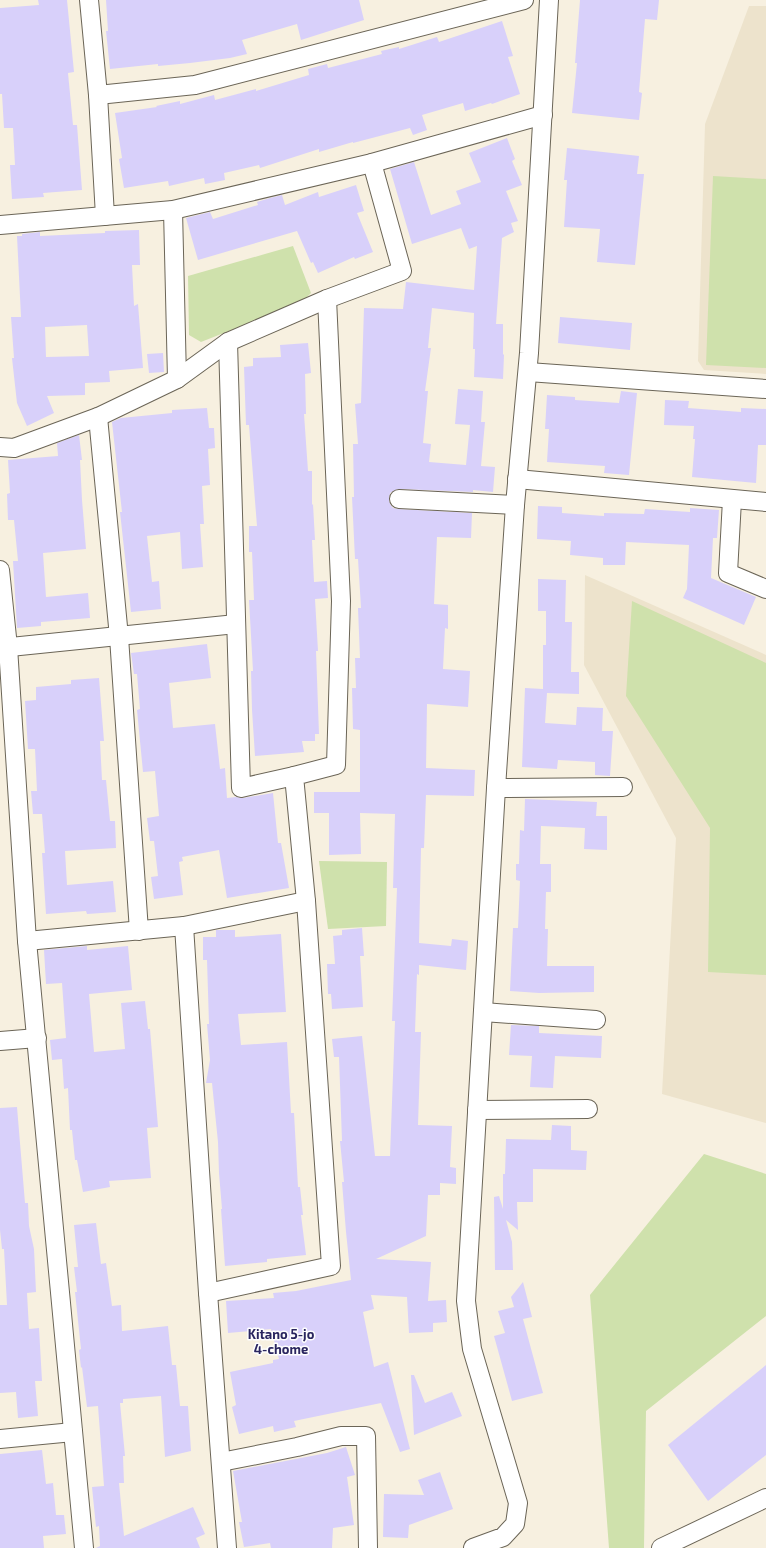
<svg xmlns="http://www.w3.org/2000/svg" width="766" height="1548" font-family="'Exo 2',sans-serif">
	<rect width="100%" height="100%" fill="#f7f0e0"/>
	<g fill="#ede3cc">
		<polygon points="749,6 766,6 766,374 704,370 698,361 705,124"/>
		<polygon points="585,575 766,655 766,1123 662,1094 676,838 584,665"/>
	</g>
	<g fill="#cfe1ac">
		<polygon points="713,176 766,179 766,368 706,365"/>
		<polygon points="293,246 311,293 302,302 201,342 189,335 188,276"/>
		<polygon points="632,601 766,663 766,975 708,972 710,828 626,696"/>
		<polygon points="319,861 387,862 386,926 328,929"/>
		<polygon points="704,1154 766,1174 766,1316 646,1411 644,1548 609,1548 590,1295"/>
	</g>
	<g fill="#d8d0fa" fill-rule="evenodd">
		<polygon points="38,0 67,0 74,72 68,73 73,125 77,125 82,190 43,193 44,197 12,199 10,165 15,165 13,128 4,128 2,94 0,94 0,8 39,5"/>
		<polygon points="106,0 359,0 364,20 301,40 297,24 242,40 247,54 230,58 190,63 158,66 158,64 110,69 106,31 108,31"/>
		<polygon points="580,0 659,0 657,20 645,19 639,92 642,93 639,120 572,113 577,63 575,63"/>
		<polygon points="502,21 513,56 508,57 520,94 492,104 491,103 465,111 463,103 422,115 427,130 413,135 410,128 353,143 353,142 319,152 319,149 260,168 259,165 224,173 225,180 205,184 204,178 169,186 168,181 124,188 119,159 122,158 115,113 157,107 156,106 180,101 180,104 214,95 215,100 256,89 256,91 309,75 308,69 327,64 328,68 382,54 381,51 399,47 399,49 437,37 439,42"/>
		<polygon points="507,138 515,159 512,161 522,185 506,191 518,221 511,223 514,232 502,238 496,324 503,324 503,354 504,355 503,379 474,377 475,349 473,349 474,313 432,308 428,348 431,348 425,391 428,391 423,443 431,444 429,462 466,465 470,425 455,424 458,389 483,391 481,422 485,422 481,466 495,467 493,492 473,490 473,492 400,489 395,490 390,493 389,499 390,504 393,508 398,509 472,513 471,538 437,537 434,604 448,605 448,629 445,628 443,669 470,671 468,707 427,704 426,768 475,770 474,796 426,795 424,848 421,848 419,943 451,946 452,939 468,941 466,970 419,965 419,975 417,974 415,1032 421,1032 418,1125 452,1126 450,1167 456,1168 456,1184 440,1183 440,1195 428,1195 426,1236 376,1259 431,1262 428,1301 446,1300 447,1322 433,1323 433,1332 409,1333 407,1297 371,1295 374,1309 363,1312 374,1367 388,1362 410,1449 400,1452 381,1403 294,1421 296,1427 274,1432 273,1426 239,1434 232,1407 236,1405 230,1372 273,1363 273,1360 279,1359 271,1329 228,1333 226,1301 274,1298 273,1293 296,1291 351,1280 346,1232 342,1182 344,1182 340,1141 342,1141 339,1057 334,1057 332,1039 362,1036 375,1156 390,1156 395,1021 392,1021 397,888 393,888 395,814 360,813 361,854 329,855 329,813 314,813 314,792 360,792 360,730 353,729 352,688 356,688 355,658 360,658 358,608 361,608 358,559 355,559 352,497 354,497 353,444 358,444 355,404 361,403 364,308 403,309 406,282 474,290 477,246 469,249 461,228 412,244 390,169 414,162 431,215 461,204 456,191 481,182 469,153"/>
		<polygon points="567,148 639,156 637,174 644,174 635,265 597,262 600,229 564,227 567,180 564,180"/>
		<polygon points="356,185 364,211 357,213 373,252 355,259 354,257 318,273 313,262 311,263 297,231 198,260 186,218 210,212 213,219 258,205 257,202 270,198 282,195 285,205 318,192 319,197"/>
		<path d="M139 230 140 265H132L134 306 138 304 143 368 109 371 110 382 85 383V395L47 396 54 413 27 426 17 403 12 358H14L11 317H21L17 236H22V234L40 232V236L105 233V231ZM87 325 89 356 46 357 45 327Z"/>
		<polygon points="560,317 632,323 630,350 558,343"/>
		<polygon points="308,343 311,373 305,374 306,414 304,414 308,471 312,471 312,505 313,504 315,540 312,540 314,582 327,581 328,598 315,599 318,651 316,651 319,734 315,734 315,741 302,741 304,752 255,756 252,710 251,671 253,671 249,600 254,600 252,552 249,552 249,526 257,526 249,425 246,425 244,367 253,366 253,358 281,357 280,345"/>
		<polygon points="163,353 164,372 149,373 147,354"/>
		<polygon points="621,391 637,393 629,475 604,473 605,466 547,462 549,429 545,429 547,395 575,397 575,400 619,403"/>
		<polygon points="665,400 689,401 688,408 741,412 741,408 766,409 766,445 758,445 756,483 692,477 695,439 693,439 694,426 664,425"/>
		<polygon points="207,408 209,428 214,428 215,448 208,449 210,485 202,486 204,524 200,524 203,567 182,569 180,532 147,536 152,582 159,581 161,609 131,612 120,512 122,512 112,422 121,418 172,413 172,410"/>
		<polygon points="79,435 82,460 80,460 82,500 86,549 43,553 46,597 88,593 90,618 41,622 41,626 17,628 13,561 18,561 14,520 8,520 7,494 10,493 8,460 58,456 57,443"/>
		<polygon points="538,506 562,507 562,513 604,516 604,513 644,514 645,509 690,512 690,508 719,510 717,538 713,538 711,578 756,597 744,625 683,598 687,589 689,545 626,542 625,565 603,565 603,558 570,555 571,541 537,539"/>
		<polygon points="538,579 566,580 565,622 572,622 571,672 579,672 579,694 547,693 545,723 576,725 577,707 603,708 602,731 613,731 610,776 595,775 595,762 558,760 557,769 522,767 525,688 543,689 543,645 546,645 546,611 538,611"/>
		<polygon points="207,644 211,678 169,683 173,728 215,724 220,769 225,768 227,798 236,797 243,798 273,793 278,843 281,843 289,888 227,898 219,850 182,857 183,861 179,862 183,895 154,899 151,877 158,876 154,841 150,841 147,818 159,816 155,771 143,772 137,710 140,709 137,674 134,674 131,653"/>
		<polygon points="99,678 104,741 100,741 102,780 106,780 110,821 115,821 116,848 65,851 67,885 113,881 116,912 87,914 86,911 46,914 42,853 45,853 42,814 33,814 31,791 37,791 35,749 28,749 25,701 36,700 36,687 71,684 71,680"/>
		<polygon points="525,799 597,802 596,816 607,816 607,850 584,849 585,828 541,826 540,864 551,864 551,892 546,892 545,929 548,929 547,966 594,966 594,992 539,993 510,991 513,928 518,928 520,881 516,880 516,864 519,864 520,830 524,831"/>
		<polygon points="362,928 364,956 360,956 363,1007 332,1009 331,994 328,994 327,964 335,964 333,936 342,935 342,930"/>
		<polygon points="216,930 235,930 235,937 281,934 286,1012 238,1014 241,1045 287,1042 291,1113 294,1113 298,1187 300,1187 303,1215 301,1215 306,1255 267,1259 267,1262 225,1266 221,1209 222,1209 219,1173 218,1142 212,1083 206,1083 210,1060 207,1024 209,1024 207,960 203,960 203,937 216,937"/>
		<polygon points="87,946 87,950 128,946 132,990 89,994 94,1052 125,1049 121,1003 145,1001 148,1029 150,1029 158,1127 147,1128 151,1178 109,1181 110,1187 83,1192 77,1160 75,1160 72,1130 70,1130 68,1088 64,1089 62,1059 52,1060 50,1040 66,1038 62,983 46,984 44,950"/>
		<polygon points="511,1025 539,1026 539,1033 602,1036 601,1058 555,1056 553,1088 530,1087 532,1056 509,1055"/>
		<polygon points="17,1107 25,1203 28,1203 29,1226 34,1249 36,1292 27,1293 29,1329 39,1328 42,1381 35,1381 38,1416 18,1418 16,1392 0,1393 0,1305 7,1305 4,1249 2,1249 0,1230 0,1108"/>
		<polygon points="552,1125 571,1126 571,1150 587,1151 586,1170 533,1169 533,1202 517,1202 518,1230 506,1220 512,1242 513,1270 495,1270 494,1197 499,1196 503,1209 503,1174 505,1174 506,1139 551,1140"/>
		<polygon points="96,1223 101,1264 106,1263 112,1306 121,1305 122,1331 168,1326 172,1365 176,1365 180,1406 188,1406 191,1451 165,1457 161,1396 123,1399 123,1403 120,1403 125,1456 123,1456 124,1483 119,1483 124,1536 193,1507 205,1534 196,1538 200,1548 96,1548 100,1546 99,1526 96,1527 92,1487 104,1486 98,1406 87,1407 82,1367 81,1368 79,1350 81,1349 75,1292 77,1292 74,1267 78,1267 74,1225"/>
		<polygon points="523,1282 532,1317 523,1319 543,1393 512,1401 494,1336 505,1333 498,1311 514,1307 511,1297"/>
		<polygon points="766,1365 766,1455 708,1501 668,1445"/>
		<polygon points="411,1375 414,1375 425,1403 452,1392 462,1416 414,1435"/>
		<polygon points="346,1447 355,1475 347,1477 354,1525 333,1528 332,1548 271,1548 270,1543 244,1547 239,1522 242,1522 233,1471 327,1453"/>
		<polygon points="42,1450 46,1484 53,1483 56,1515 64,1515 66,1534 43,1536 44,1548 0,1548 0,1454"/>
		<polygon points="440,1472 453,1509 409,1525 408,1538 383,1537 384,1494 424,1495 418,1480"/>
	</g>
	<g fill="none" stroke-linecap="round" stroke-linejoin="round">
		<defs>
			<g id="minor">
				<polyline points="89,0 98,95 105,216"/>
				<polyline points="98,95 195,85 524,0"/>
				<polyline points="173,210 177,379"/>
				<polyline points="0,225 173,210 372,163 543,115"/>
				<polyline points="228,342 241,788 294,776"/>
				<polyline points="528,372 766,389"/>
				<polyline points="98,417 119,637 139,931"/>
				<polyline points="0,447 14,448 98,417 177,379 228,342 327,299 402,271 372,163"/>
				<polyline points="517,479 766,502"/>
				<polyline points="399,499 515,505"/>
				<polyline points="732,500 728,573 766,589"/>
				<polyline points="0,570 8,647 27,941 84,1548"/>
				<polyline points="0,648 236,624"/>
				<polyline points="496,788 623,787"/>
				<polyline points="184,926 208,1293 227,1548"/>
				<polyline points="27,941 184,926 306,901"/>
				<polyline points="483,1012 596,1020"/>
				<polyline points="0,1041 37,1038"/>
				<polyline points="477,1110 588,1109"/>
				<polyline points="208,1293 331,1266 306,901 294,776 336,765 341,601 327,299"/>
				<polyline points="0,1439 73,1432"/>
				<polyline points="221,1462 297,1447 341,1436 366,1436 368,1548"/>
				<polyline points="473,1548 503,1537 515,1524 518,1503 472,1349 466,1301 496,788 515,505 529,353 549,0"/>
				<polyline points="661,1548 766,1498"/>
			</g>
		</defs>
		<use href="#minor" stroke="#6b6557" stroke-width="20"/>
		<use href="#minor" stroke="#fff" stroke-width="18"/>
	</g>
	<g text-anchor="middle" stroke-width="3" stroke-linejoin="round" paint-order="stroke">
		<g font-size="13" font-weight="bold" fill="#2a2660" stroke="#fefefe">
			<text x="281" y="1339">Kitano 5-jo<tspan x="281" dy="15">4-chome</tspan></text>
		</g>
	</g>
</svg>
